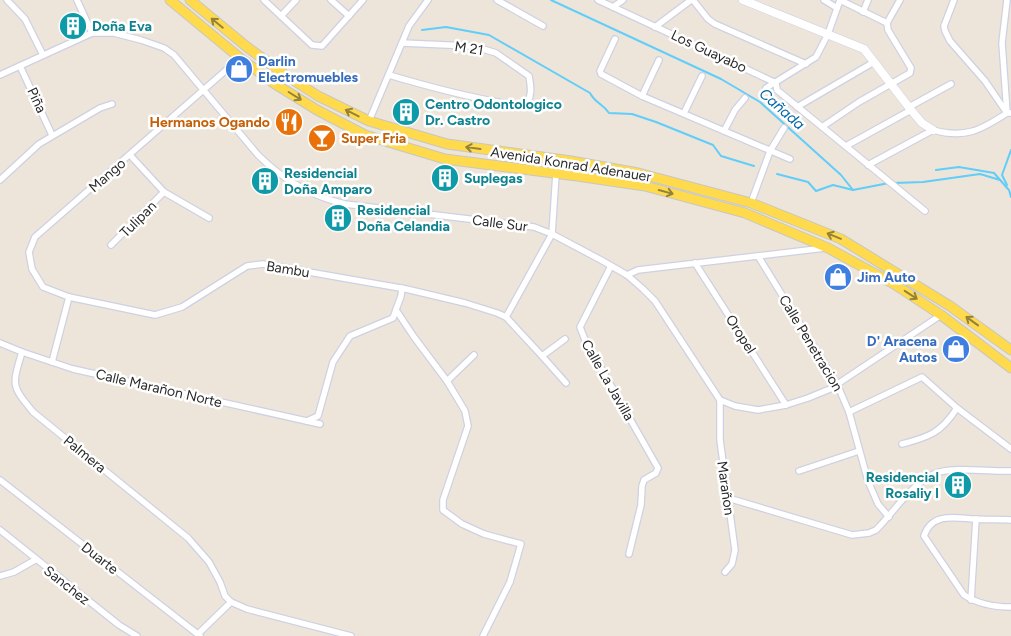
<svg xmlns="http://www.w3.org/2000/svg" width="1011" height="636" font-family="Figtree,sans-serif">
	<rect width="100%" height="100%" fill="#ede5d9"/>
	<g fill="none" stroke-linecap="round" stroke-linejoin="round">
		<g stroke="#60cdfa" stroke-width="2">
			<polyline points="551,0 721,79 760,102 841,175 853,190 889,183"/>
			<path d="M422 30 446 27 489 35 590 93C595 103 602 103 609 113L632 114 656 122 713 145 721 156 754 166"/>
			<polyline points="936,170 959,167 994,173 1008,189"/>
			<polyline points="777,174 808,182 816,191 833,185 853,190"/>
			<polyline points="894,183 923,182 980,174 1000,180"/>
			<polyline points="1007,185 1002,175 1011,150"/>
			<polyline points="1009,190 1011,197"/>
		</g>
		<defs>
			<g id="street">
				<polyline points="7,0 25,19 43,55"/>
				<polyline points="77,0 92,33"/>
				<polyline points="264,0 312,45 322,46 363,0"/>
				<polyline points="331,0 349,16"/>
				<polyline points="497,0 543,26"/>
				<polyline points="598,0 776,83 777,90 925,211"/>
				<polyline points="693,0 708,19 715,24 806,64"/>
				<polyline points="824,0 837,8"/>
				<polyline points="840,0 887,23"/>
				<polyline points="954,0 944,26 945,31 950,41 985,81 1007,113 1011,113"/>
				<polyline points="613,7 623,0"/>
				<polyline points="863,12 868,0"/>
				<polyline points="281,16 296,0"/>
				<polyline points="655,27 691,0"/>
				<polyline points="615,39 600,71 601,74 642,96 790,159"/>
				<polyline points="240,58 35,237 29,252 32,269 43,287 69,297 155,315 182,307 247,266 263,264 406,289 465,303 497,313 506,317 542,356 565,339"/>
				<polyline points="20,66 52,135"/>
				<path d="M0 75 92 33H114L141 40 164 48 174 55 258 155C283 180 310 196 345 204L534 227 552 234 601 260 627 275 643 289 655 301 720 400"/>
				<path d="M389 75C433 88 477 100 523 106 533 99 531 87 529 76L496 53 483 49 470 46 402 43"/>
				<polyline points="766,88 816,57 828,34 840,0"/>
				<polyline points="642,96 659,60"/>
				<polyline points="797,107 874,62"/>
				<polyline points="909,107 951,84"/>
				<polyline points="684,113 702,76"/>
				<polyline points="369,121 409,26 428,0"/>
				<polyline points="822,127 859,102 910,73 911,68 888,30 887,23 900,0"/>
				<polyline points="724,131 735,110 745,98"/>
				<polyline points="846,146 911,110"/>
				<polyline points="130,155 164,192 209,218"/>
				<path d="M868 165 933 130C965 139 981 130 1007 113L1002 43 1007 0"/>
				<polyline points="0,180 39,144 100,108 112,104"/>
				<polyline points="751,203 770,151 784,128"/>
				<polyline points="111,245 164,192"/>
				<polyline points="758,256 837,384 849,412 868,481 878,504 889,517"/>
				<polyline points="695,263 786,405"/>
				<polyline points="611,266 580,327 585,340 658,468 656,473 644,480 642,486 641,505 629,554"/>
				<polyline points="627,275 638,270 825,248"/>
				<polyline points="396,310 414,337 447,381 474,355"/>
				<polyline points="506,317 552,234 556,174"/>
				<polyline points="0,343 22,352 73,369 320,424"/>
				<path d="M22 352C12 386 11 385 33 412L188 538 209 562 220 582 225 596 231 602 247 609 351 636"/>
				<polyline points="542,356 566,383"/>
				<polyline points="52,362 69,297"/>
				<polyline points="447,381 465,411 468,426 443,500 443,510 462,524 484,534 521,544 510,582 483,636"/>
				<polyline points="720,400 735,406 758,410 786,405 808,398 830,389 941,315"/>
				<polyline points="720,400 720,440 735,550 732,564 725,572"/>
				<polyline points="849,412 922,377 957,408 1011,449"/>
				<polyline points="307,421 318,416 333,362 350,336 393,318 401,296 402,288"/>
				<path d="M902 444C929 437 941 433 957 408"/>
				<polyline points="799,471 859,451"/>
				<polyline points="0,480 200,636"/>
				<path d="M728 498 852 535 869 533 876 530C894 512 910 485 934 474 951 466 991 472 1011 471"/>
				<path d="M1011 520C999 519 987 520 975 519 955 518 932 512 924 536L964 595C978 604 994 607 1011 607"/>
				<polyline points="0,530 119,625 137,636"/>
				<polyline points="0,576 14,572 35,560"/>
				<polyline points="971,600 976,519"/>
				<polyline points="198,634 231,602"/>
			</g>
			<polyline id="secondary" points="743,0 864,49 911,110 922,123 933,130"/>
			<g id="primary">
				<polyline points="170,0 240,58 275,84 317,110 365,135 445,159 577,176 645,186 745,213 828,248 894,284 941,315 1011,368"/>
				<polyline points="190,0 247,47 284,74 318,96 369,121 447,144 571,161 638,173 751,203 841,239 950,306 1011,350"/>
			</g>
		</defs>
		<use href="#street" stroke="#ced1e4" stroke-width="8"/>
		<use href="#secondary" stroke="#ced1e4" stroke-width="9"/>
		<use href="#primary" stroke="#c7c7c7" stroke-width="11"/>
		<use href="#street" stroke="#fff" stroke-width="5.5"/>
		<use href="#secondary" stroke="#fff" stroke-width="8"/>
		<use href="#primary" stroke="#feda4c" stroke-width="9"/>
	</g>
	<defs><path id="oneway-shaft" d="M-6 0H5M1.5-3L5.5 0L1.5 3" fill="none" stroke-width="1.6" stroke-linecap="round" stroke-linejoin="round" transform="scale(1.25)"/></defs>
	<g stroke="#94823a">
		<use href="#oneway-shaft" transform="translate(217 23) rotate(-141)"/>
		<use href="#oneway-shaft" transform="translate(295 96) rotate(32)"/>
		<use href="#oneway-shaft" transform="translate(352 113) rotate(-153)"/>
		<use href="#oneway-shaft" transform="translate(473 148) rotate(-172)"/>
		<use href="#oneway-shaft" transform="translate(666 192) rotate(15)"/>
		<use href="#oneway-shaft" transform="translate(834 236) rotate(-158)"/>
		<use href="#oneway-shaft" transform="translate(911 295) rotate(33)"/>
		<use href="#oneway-shaft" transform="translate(972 321) rotate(-144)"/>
	</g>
	<defs>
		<symbol id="building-disc" viewBox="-11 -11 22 22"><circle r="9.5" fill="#0f9aa8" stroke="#fff"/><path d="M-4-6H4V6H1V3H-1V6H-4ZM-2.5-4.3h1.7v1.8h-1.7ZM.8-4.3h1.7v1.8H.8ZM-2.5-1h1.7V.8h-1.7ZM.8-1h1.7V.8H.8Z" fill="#fff"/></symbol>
		<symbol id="shop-disc" viewBox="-11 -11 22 22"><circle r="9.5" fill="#3f7fe0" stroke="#fff"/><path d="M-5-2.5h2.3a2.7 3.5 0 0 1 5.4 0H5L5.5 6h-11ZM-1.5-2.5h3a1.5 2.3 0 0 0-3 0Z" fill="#fff"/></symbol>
		<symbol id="restaurant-disc" viewBox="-11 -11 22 22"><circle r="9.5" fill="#e8710a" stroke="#fff"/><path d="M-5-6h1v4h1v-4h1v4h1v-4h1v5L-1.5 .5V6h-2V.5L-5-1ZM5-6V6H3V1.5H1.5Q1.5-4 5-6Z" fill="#fff"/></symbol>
		<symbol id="bar-disc" viewBox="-11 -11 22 22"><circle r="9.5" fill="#e8710a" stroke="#fff"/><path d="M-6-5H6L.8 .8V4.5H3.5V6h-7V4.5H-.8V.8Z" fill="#fff"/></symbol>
	</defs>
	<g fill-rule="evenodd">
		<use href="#building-disc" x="57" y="10" width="32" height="32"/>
		<use href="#shop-disc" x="223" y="53" width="32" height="32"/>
		<use href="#building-disc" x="390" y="96" width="32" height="32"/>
		<use href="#restaurant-disc" x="273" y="106" width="32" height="32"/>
		<use href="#bar-disc" x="306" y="122" width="32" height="32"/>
		<use href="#building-disc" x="429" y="162" width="32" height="32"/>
		<use href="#building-disc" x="249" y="165" width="32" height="32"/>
		<use href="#building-disc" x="322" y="202" width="32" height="32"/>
		<use href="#shop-disc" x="822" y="261" width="32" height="32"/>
		<use href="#shop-disc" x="940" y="333" width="32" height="32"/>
		<use href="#building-disc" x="942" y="469" width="32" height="32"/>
	</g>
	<g text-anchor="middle" stroke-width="5" stroke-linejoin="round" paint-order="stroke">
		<g font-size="14" font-weight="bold" fill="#0d838f" stroke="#fff" text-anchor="start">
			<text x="92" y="31">Doña Eva</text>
			<text x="425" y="109">Centro Odontologico<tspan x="425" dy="16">Dr. Castro</tspan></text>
			<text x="284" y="178">Residencial<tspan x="284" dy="16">Doña Amparo</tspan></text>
			<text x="464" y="183">Suplegas</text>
			<text x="357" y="215">Residencial<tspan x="357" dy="16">Doña Celandia</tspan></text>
			<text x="939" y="482" text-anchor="end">Residencial<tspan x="939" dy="16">Rosaliy I</tspan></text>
		</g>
		<g font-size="14" fill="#292929" stroke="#fff">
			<text transform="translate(469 48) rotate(9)" y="5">M 21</text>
			<text transform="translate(709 51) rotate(25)" y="5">Los Guayabo</text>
			<text transform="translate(37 100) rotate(65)" y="5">Piña</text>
			<text transform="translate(571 164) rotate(9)" y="5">Avenida Konrad Adenauer</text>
			<text transform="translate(107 175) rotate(-41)" y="5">Mango</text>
			<text transform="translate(138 219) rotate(-45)" y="5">Tulipan</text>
			<text transform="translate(500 223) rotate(7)" y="5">Calle Sur</text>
			<text transform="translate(288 269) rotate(9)" y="5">Bambu</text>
			<text transform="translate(741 334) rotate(57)" y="5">Oropel</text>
			<text transform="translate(811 343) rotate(59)" y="5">Calle Penetracion</text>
			<text transform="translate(608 380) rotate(60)" y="5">Calle La Javilla</text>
			<text transform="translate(159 388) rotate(13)" y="5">Calle Marañon Norte</text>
			<text transform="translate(85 454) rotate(39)" y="5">Palmera</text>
			<text transform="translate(726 488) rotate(82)" y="5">Marañon</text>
			<text transform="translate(100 558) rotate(38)" y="5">Duarte</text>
			<text transform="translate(67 585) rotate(38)" y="5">Sanchez</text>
		</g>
		<g font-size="14" font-weight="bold" fill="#366cbe" stroke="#fff" text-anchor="start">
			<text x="258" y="66">Darlin<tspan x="258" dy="16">Electromuebles</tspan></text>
			<text x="857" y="282">Jim Auto</text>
			<text x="937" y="346" text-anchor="end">D' Aracena<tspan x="937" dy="16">Autos</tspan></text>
		</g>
		<g font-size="14" font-weight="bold" fill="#c56008" stroke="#fff" text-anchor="end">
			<text x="270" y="127">Hermanos Ogando</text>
			<text x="341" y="143" text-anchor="start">Super Fria</text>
		</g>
		<g font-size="15" font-style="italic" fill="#0068a6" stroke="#fff">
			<text transform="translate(782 109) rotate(41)" y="5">Cañada</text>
		</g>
	</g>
</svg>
